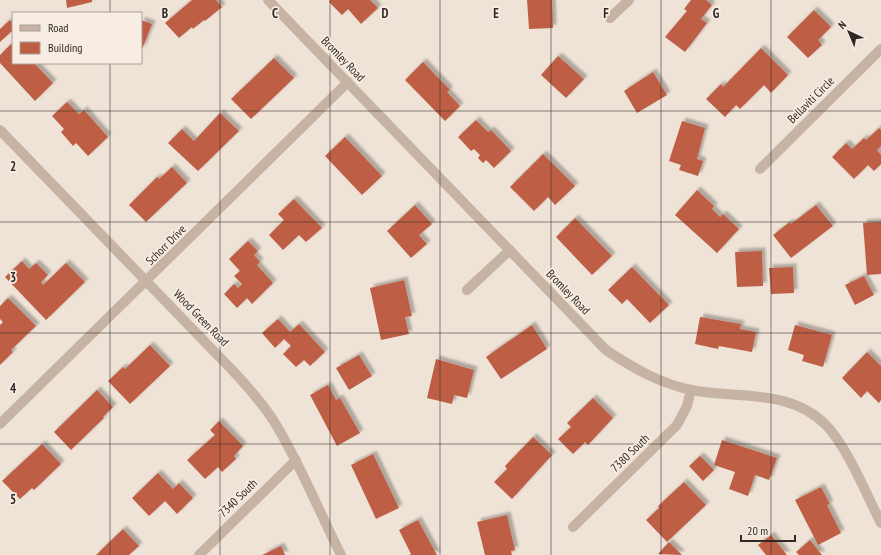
<svg xmlns="http://www.w3.org/2000/svg" width="881" height="555" font-family="'PT Sans Narrow',sans-serif">
	<defs>
		<filter id="shadow"><feDropShadow dx="3.5" dy="-3.5" stdDeviation="1" flood-color="#0004"/></filter>
	</defs>
	<rect width="100%" height="100%" fill="#efe3d7"/>
	<g fill="#be5f45" filter="url(#shadow)">
		<polygon points="66,0 92,0 92,2 67,8"/>
		<polygon points="192,0 216,0 222,7 205,21 204,20 193,29 192,27 179,38 165,23"/>
		<polygon points="330,0 370,0 378,8 361,24 348,9 342,15 329,2"/>
		<polygon points="527,0 552,0 553,28 529,29"/>
		<polygon points="691,0 706,0 712,5 701,19 707,23 685,52 665,37 687,11 684,9"/>
		<polygon points="814,10 831,27 818,40 822,45 808,58 787,37"/>
		<polygon points="10,20 13,24 13,30 0,42 0,29"/>
		<polygon points="141,20 152,24 141,52"/>
		<polygon points="11,44 13,46 13,63 34,63 53,83 35,101 0,63 0,55"/>
		<polygon points="761,48 788,75 771,93 764,85 740,109 736,105 725,117 706,99 721,84 723,87"/>
		<polygon points="558,56 584,79 566,98 541,75"/>
		<polygon points="274,58 294,78 251,119 231,99"/>
		<polygon points="423,62 450,90 447,92 460,106 445,121 405,80"/>
		<polygon points="653,72 667,95 637,113 624,91"/>
		<polygon points="67,102 79,114 84,110 108,137 88,156 76,143 73,146 61,132 64,129 52,116"/>
		<polygon points="220,113 239,131 198,171 168,143 182,129 194,141"/>
		<polygon points="476,120 488,132 491,130 511,151 494,168 486,160 483,163 478,158 480,155 474,149 471,151 458,137"/>
		<polygon points="682,121 705,128 697,159 703,161 698,176 679,170 681,165 669,161"/>
		<polygon points="879,128 881,130 881,146 877,150 881,155 881,164 874,171 868,165 854,179 832,157 846,143 852,149 864,138 866,140"/>
		<polygon points="345,137 382,176 362,195 325,156"/>
		<polygon points="543,154 575,186 555,205 548,197 534,211 510,187"/>
		<polygon points="172,167 187,183 146,222 129,205 157,177 159,179"/>
		<polygon points="697,190 714,206 712,209 720,217 723,214 739,229 717,253 675,215"/>
		<polygon points="294,199 322,228 306,242 299,235 283,250 269,235 284,220 278,214"/>
		<polygon points="415,205 432,224 419,235 427,244 411,258 387,231"/>
		<polygon points="816,205 833,226 791,258 773,235 790,222 791,224"/>
		<polygon points="575,218 612,256 592,275 556,237"/>
		<polygon points="881,222 881,274 867,275 863,223"/>
		<polygon points="248,241 258,251 254,255 260,262 257,265 273,283 252,304 247,298 237,308 224,294 234,284 238,288 242,284 234,276 240,271 229,259"/>
		<polygon points="762,251 763,286 737,287 735,252"/>
		<polygon points="22,261 29,269 36,263 48,275 41,282 43,285 66,263 85,282 46,320 5,277"/>
		<polygon points="632,267 669,305 650,323 627,299 622,304 608,290"/>
		<polygon points="793,267 794,293 771,294 769,268"/>
		<polygon points="864,276 874,295 855,305 845,285"/>
		<polygon points="404,280 412,316 405,317 409,334 381,340 370,288"/>
		<polygon points="8,298 36,326 11,350 13,352 0,365 0,325 3,322 0,319 0,306"/>
		<polygon points="700,317 741,324 740,329 756,332 752,352 719,346 718,349 695,344"/>
		<polygon points="278,319 290,332 299,324 325,352 310,366 304,360 296,367 283,354 291,346 284,339 275,348 262,333"/>
		<polygon points="532,325 547,349 501,379 486,357"/>
		<polygon points="795,325 832,335 823,367 802,361 804,355 788,350"/>
		<polygon points="150,345 170,366 130,404 108,381 123,367 125,369"/>
		<polygon points="867,352 881,366 881,400 879,403 867,391 861,398 842,378"/>
		<polygon points="359,355 372,376 349,390 336,368"/>
		<polygon points="436,359 474,370 467,398 454,395 452,404 427,398"/>
		<polygon points="328,385 336,400 340,398 360,433 337,446 310,395"/>
		<polygon points="97,390 113,407 103,417 104,418 71,450 54,432"/>
		<polygon points="593,398 613,418 588,445 585,442 573,454 558,439 571,427 567,423"/>
		<polygon points="219,421 243,446 234,456 236,459 222,472 218,467 205,479 187,460 215,435 210,430"/>
		<polygon points="533,437 552,455 512,499 494,482 507,469 505,466"/>
		<polygon points="722,440 777,458 769,480 755,475 748,496 729,489 735,472 714,465"/>
		<polygon points="42,444 61,464 34,490 32,488 20,499 2,481"/>
		<polygon points="373,454 399,508 376,519 351,465"/>
		<polygon points="700,456 714,470 703,481 689,466"/>
		<polygon points="158,473 173,489 179,483 193,498 177,514 165,501 149,516 132,498"/>
		<polygon points="684,482 706,505 667,542 646,520 659,508 658,506"/>
		<polygon points="821,487 830,504 827,505 841,533 818,545 795,500"/>
		<polygon points="507,515 515,550 511,551 512,555 485,555 477,522"/>
		<polygon points="418,520 437,555 409,555 411,554 399,530"/>
		<polygon points="123,529 139,546 129,555 96,555"/>
		<polygon points="771,535 787,555 766,555 758,545"/>
		<polygon points="810,540 822,555 799,555 796,552"/>
		<polygon points="669,542 682,555 658,554"/>
		<polygon points="281,546 285,555 262,555"/>
	</g>
	<g fill="none" stroke-linecap="round" stroke-linejoin="round">
		<g stroke="#c6b3a4" stroke-width="10">
			<path d="M268 0 606 350C633 368 659 383 691 390 736 399 790 388 826 425 848 448 866 494 881 523"/>
			<polyline points="610,18 629,0"/>
			<path d="M0 130 233 371C249 388 266 407 278 428 302 469 320 513 341 555"/>
			<polyline points="760,169 881,49"/>
			<polyline points="467,290 510,250"/>
			<polyline points="0,424 348,82"/>
			<polyline points="573,527 677,425 687,406 691,390"/>
			<polyline points="199,555 296,460"/>
		</g>
	</g>
	<path fill="none" stroke="#322925" stroke-width="1" stroke-opacity="0.55" d="M110 0V13M220 0V555M330 0V555M440 0V555M551 0V555M661 0V555M771 0V555M110 63V555M0 111H881M0 222H881M0 333H881M0 444H881"/>
	<g text-anchor="middle" stroke-width="3.5" stroke-linejoin="round" paint-order="stroke">
		<g font-size="12" fill="#322925" stroke="#f7ede3">
			<text transform="translate(343 59) rotate(46)" y="4">Bromley Road</text>
			<text transform="translate(811 100) rotate(-45)" y="4">Bellaviti Circle</text>
			<text transform="translate(166 245) rotate(-45)" y="4">Schorr Drive</text>
			<text transform="translate(568 292) rotate(46)" y="4">Bromley Road</text>
			<text transform="translate(201 318) rotate(46)" y="4">Wood Green Road</text>
			<text transform="translate(630 453) rotate(-44)" y="4">7380 South</text>
			<text transform="translate(238 498) rotate(-44)" y="4">7340 South</text>
		</g>
	</g>
	<g font-size="13" text-anchor="middle" font-weight="bold" fill="#322925" stroke="#f7ede3" stroke-width="3.5" stroke-linejoin="round" paint-order="stroke">
		<text x="165" y="18">B</text>
		<text x="275" y="18">C</text>
		<text x="385" y="18">D</text>
		<text x="496" y="18">E</text>
		<text x="606" y="18">F</text>
		<text x="716" y="18">G</text>
		<text x="13" y="171">2</text>
		<text x="13" y="282">3</text>
		<text x="13" y="393">4</text>
		<text x="13" y="504">5</text>
	</g>
	<rect x="12" y="12" width="130" height="52" fill="#f7ede3" stroke="#a89f97"/>
	<rect x="20" y="25" width="20" height="6" fill="#c6b3a4" stroke="#a89f97"/>
	<text x="48" y="32" font-size="12" fill="#322925">Road</text>
	<rect x="20" y="42" width="20" height="12" fill="#be5f45" stroke="#a89f97"/>
	<text x="48" y="52" font-size="12" fill="#322925">Building</text>
	<g transform="translate(849 32) rotate(316)" stroke="#f7ede3" stroke-width="3" paint-order="stroke">
	<path d="M0-3L7 15L0 10L-7 15Z" fill="#322925"/>
	<text y="-6" font-size="11" font-weight="bold" text-anchor="middle" fill="#322925">N</text>
	</g>
	<path d="M741 535v6h54v-6" fill="none" stroke="#322925" stroke-width="2"/>
	<text x="747" y="535" font-size="12" fill="#322925" stroke="#f7ede3" stroke-width="3" paint-order="stroke">20 m</text>
</svg>
